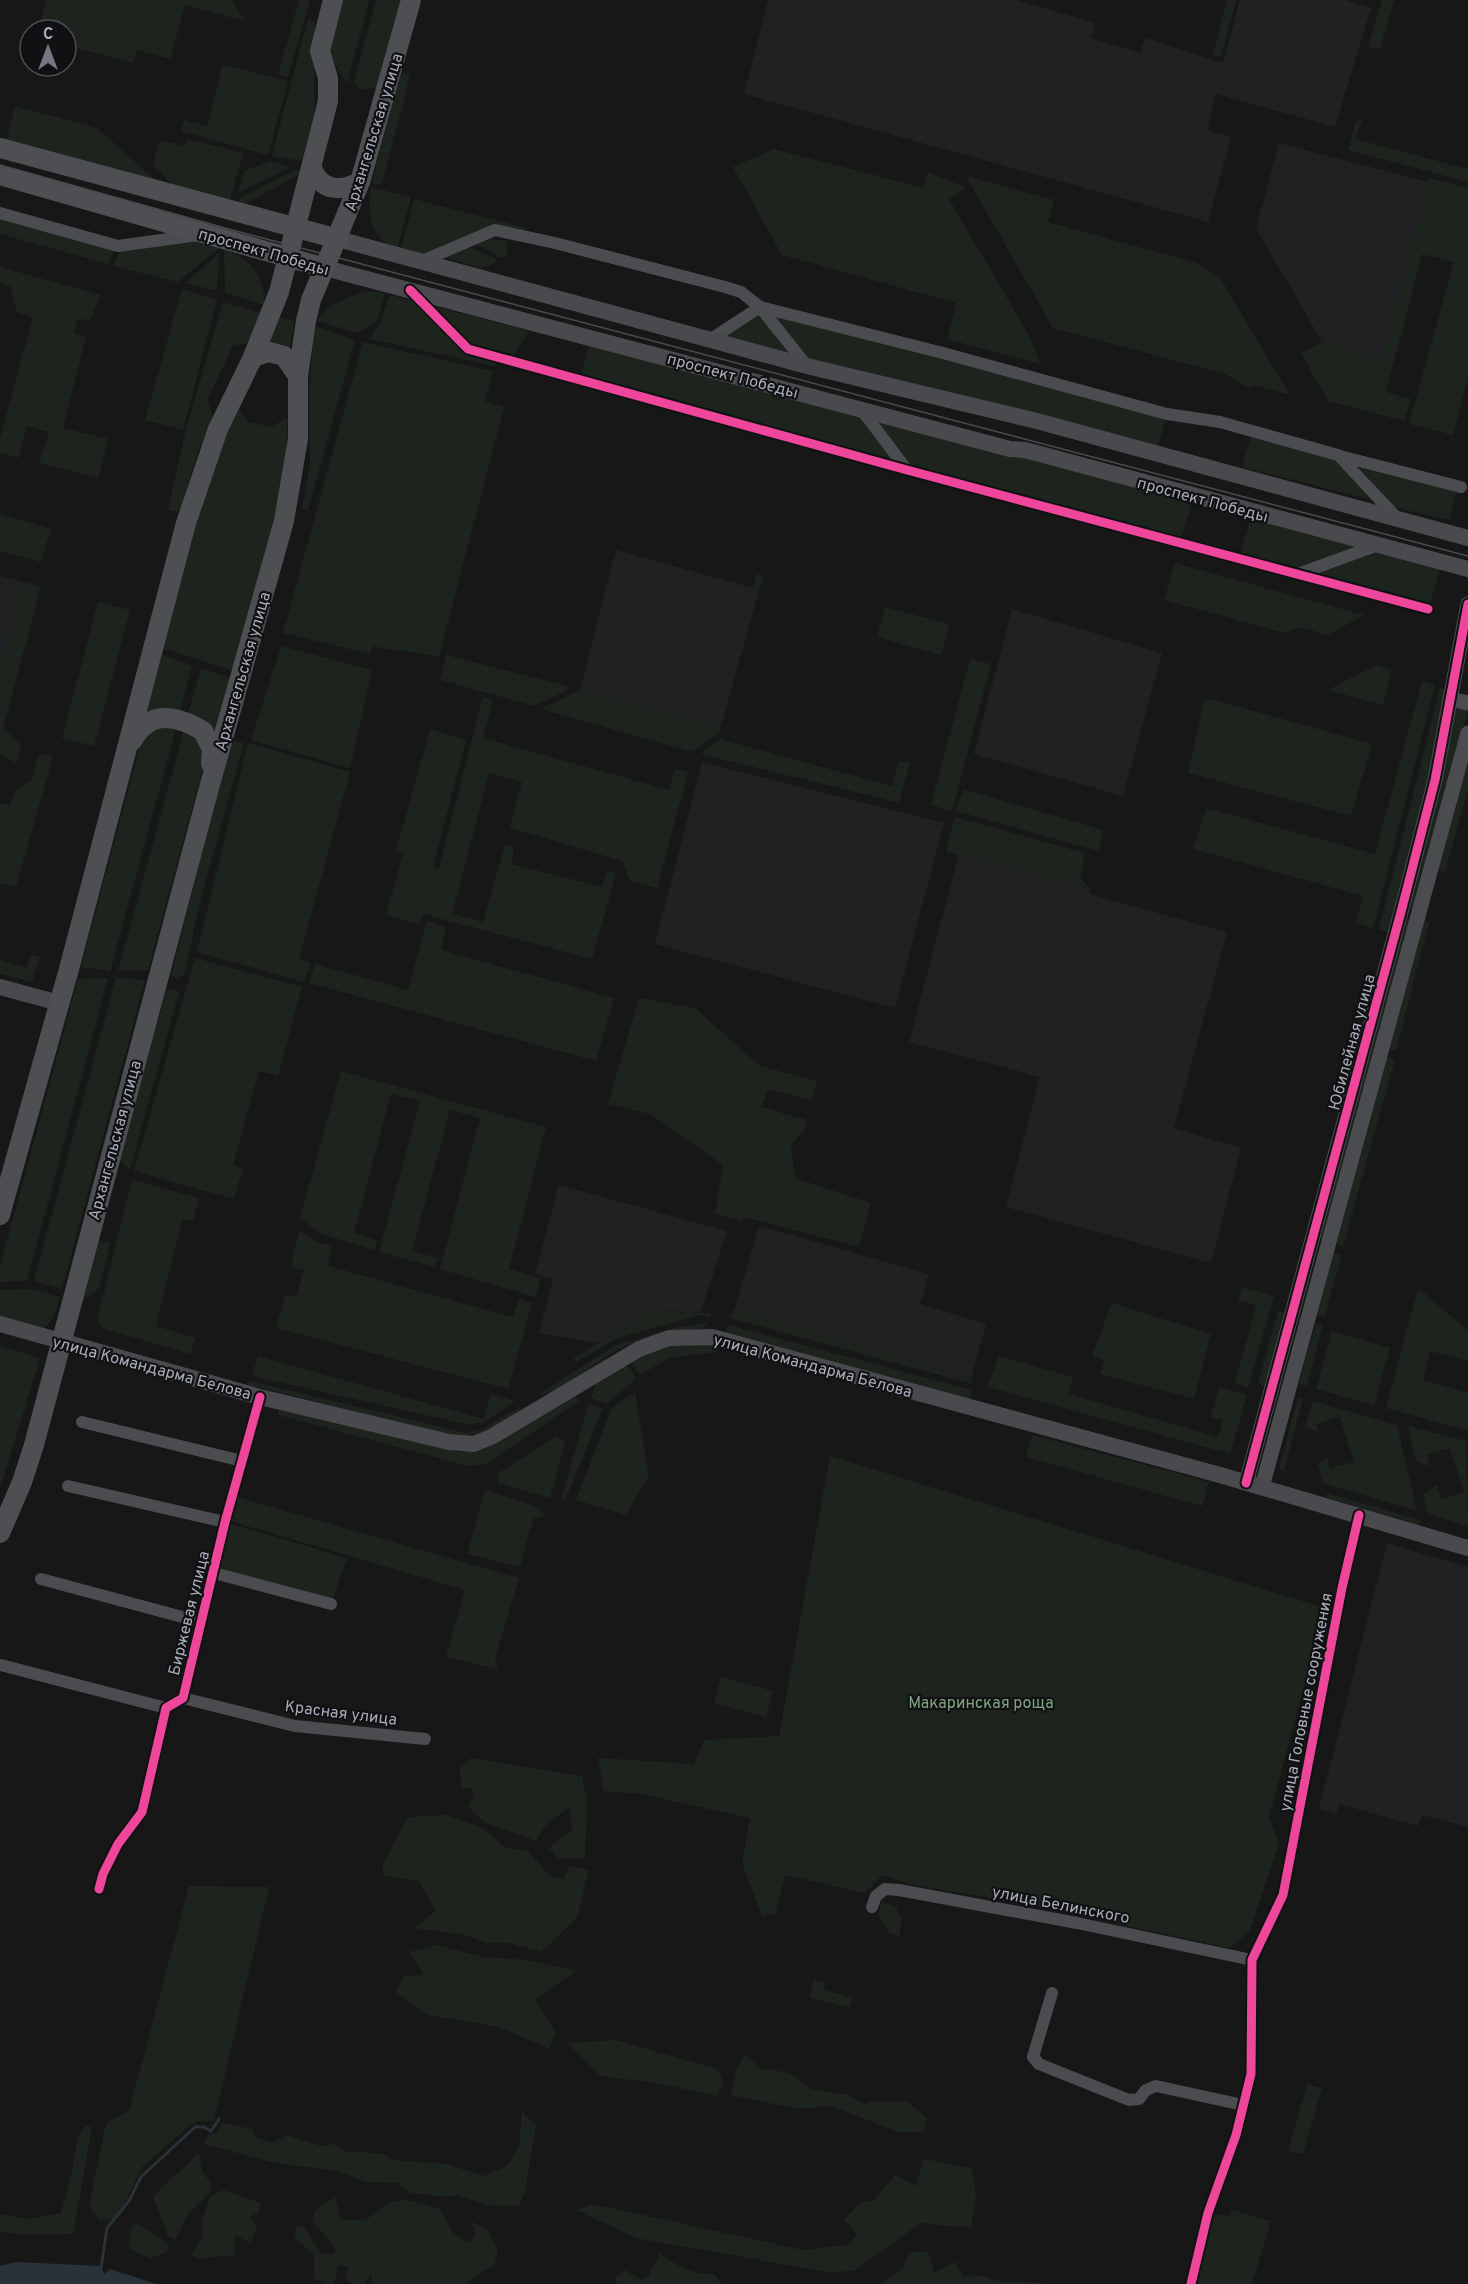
<svg xmlns="http://www.w3.org/2000/svg" width="1468" height="2284" font-family="Overpass,sans-serif">
	<rect width="100%" height="100%" fill="#171717"/>
	<g fill="#212123">
		<polygon points="768,0 1017,0 1095,23 1091,38 1140,53 1145,38 1223,63 1240,0 1346,0 1371,8 1335,127 1216,94 1207,130 1231,137 1208,222 744,94"/>
		<polygon points="1279,143 1428,182 1381,359 1322,342 1256,228"/>
		<polygon points="616,550 753,588 716,725 580,690"/>
		<polygon points="0,576 23,582 0,669"/>
		<polygon points="1012,609 1162,653 1123,796 974,754"/>
		<polygon points="702,762 944,823 895,1008 655,944"/>
		<polygon points="959,854 1090,889 1089,894 1227,932 1174,1128 1241,1148 1211,1263 1006,1207 1040,1077 909,1042"/>
		<polygon points="559,1185 727,1231 701,1312 649,1311 597,1343 539,1333 553,1279 535,1274"/>
		<polygon points="759,1226 929,1274 920,1304 986,1324 971,1379 735,1308"/>
		<polygon points="1387,1543 1468,1567 1468,1827 1422,1815 1418,1826 1339,1804 1336,1814 1319,1809"/>
	</g>
	<g fill="#1d241e">
		<polygon points="46,0 232,0 245,21 185,5 170,59 137,50 133,63 66,45 66,30 39,30"/>
		<polygon points="299,0 310,0 288,77 278,74"/>
		<polygon points="340,0 369,0 347,84 327,50"/>
		<polygon points="376,0 407,0 377,88 362,90 354,83"/>
		<polygon points="1227,0 1236,0 1221,57 1213,55"/>
		<polygon points="1382,0 1394,0 1380,49 1368,47"/>
		<polygon points="308,19 315,22 314,114 302,161 272,156"/>
		<polygon points="223,65 288,81 268,155 181,131 184,120 207,126"/>
		<polygon points="399,72 410,75 382,185 372,183"/>
		<polygon points="15,106 97,128 161,185 5,146"/>
		<polygon points="1363,118 1355,139 1468,169 1468,182 1348,150 1355,123"/>
		<polygon points="188,139 243,153 229,203 175,188 153,164 160,140 185,146"/>
		<polygon points="774,149 924,188 928,172 967,188 949,199 1030,337 1040,364 947,339 956,303 782,255 733,167"/>
		<polygon points="270,161 291,167 238,193 244,171"/>
		<polygon points="294,170 300,171 299,175 244,204 238,202 240,198"/>
		<polygon points="966,176 1054,200 1048,222 1197,263 1221,279 1290,395 1252,385 1251,389 1225,374 1053,328"/>
		<polygon points="1429,178 1468,188 1468,377 1453,435 1409,424 1454,262 1422,254 1386,392 1411,399 1404,421 1328,401 1301,353 1322,342 1381,358"/>
		<path d="M371 187 411 197 397 249C369 237 367 215 371 187Z"/>
		<polygon points="414,199 526,228 524,236 495,230 426,256 401,251"/>
		<polygon points="0,216 115,248 108,264 0,234"/>
		<polygon points="489,239 507,241 507,257 499,257 477,245"/>
		<polygon points="193,241 219,248 178,282 114,266 120,249"/>
		<polygon points="469,247 496,259 494,264 481,268 445,258"/>
		<path d="M224 249C253 259 263 276 265 305L225 293Z"/>
		<polygon points="219,253 217,291 186,283"/>
		<polygon points="0,267 101,295 90,320 77,319 74,333 86,338 63,428 108,439 98,478 39,463 49,432 27,426 18,458 0,453 0,438 33,317 17,312 10,286 0,283"/>
		<polygon points="182,289 217,300 183,430 145,420"/>
		<path d="M369 291 385 293 377 321 358 333 317 321C328 303 349 296 369 291Z"/>
		<polygon points="390,295 529,331 514,355 499,351 495,366 369,339 379,325"/>
		<polygon points="223,302 261,313 247,344 233,345 208,399 213,418 197,454 181,508 177,512 168,510 185,433"/>
		<polygon points="760,307 1167,414 1156,455 712,339"/>
		<polygon points="279,317 294,321 289,353 267,348"/>
		<polygon points="314,326 355,340 308,510 302,509 310,463 309,396"/>
		<polygon points="591,338 1194,497 1180,542 580,379"/>
		<path d="M363 342 493 371 485 401 504 407 439 657C415 651 396 652 373 646L370 654 283 633Z"/>
		<path d="M237 406 248 422 271 427 287 418C291 497 255 594 234 671L162 648 205 489Z"/>
		<polygon points="1251,436 1333,459 1372,500 1242,467"/>
		<polygon points="1357,464 1457,491 1449,520 1393,507"/>
		<polygon points="1252,512 1442,562 1428,609 1239,559"/>
		<polygon points="0,514 51,529 41,562 0,551"/>
		<polygon points="1175,563 1364,615 1328,635 1300,627 1285,633 1164,600"/>
		<polygon points="757,574 763,576 719,733 692,752 541,709 580,690 716,725"/>
		<polygon points="23,582 41,586 3,729 21,744 16,764 0,753 0,669"/>
		<polygon points="98,602 130,610 94,746 62,738"/>
		<polygon points="885,607 949,624 941,655 877,637"/>
		<polygon points="281,646 372,670 350,768 251,740"/>
		<polygon points="160,654 192,666 179,715 142,717"/>
		<polygon points="446,655 568,686 566,691 534,706 440,680"/>
		<polygon points="970,659 991,664 952,811 931,805"/>
		<polygon points="1376,665 1392,670 1383,705 1328,690"/>
		<polygon points="201,668 232,679 216,742 187,718"/>
		<polygon points="1422,681 1435,685 1373,928 1356,923 1363,896 1193,849 1206,808 1375,854"/>
		<polygon points="1440,688 1448,690 1447,699 1392,933 1379,929"/>
		<polygon points="483,697 493,700 483,738 669,790 675,769 688,772 657,888 630,881 623,861 510,828 522,782 489,773 452,914 483,922 505,845 514,848 511,864 602,887 607,871 616,873 592,959 423,914 420,924 386,915 403,854 396,851 430,729 466,740 433,867 439,868"/>
		<polygon points="1211,699 1372,744 1351,816 1188,773 1204,700"/>
		<polygon points="1454,706 1468,709 1468,711 1413,909 1407,908"/>
		<polygon points="177,725 110,971 81,967 143,734 150,726"/>
		<polygon points="185,727 194,730 206,757 148,970 118,971"/>
		<polygon points="722,737 727,741 892,786 899,761 910,763 899,803 701,754"/>
		<polygon points="230,741 244,743 201,898 184,975 177,978 171,976"/>
		<polygon points="248,743 350,772 299,959 311,962 304,982 197,952"/>
		<polygon points="1468,751 1468,789 1445,872 1435,869"/>
		<polygon points="39,754 53,756 16,887 0,883 0,803 10,805 15,790 32,780"/>
		<polygon points="963,789 1103,830 1098,851 956,811"/>
		<polygon points="955,817 1085,853 1080,878 1090,889 946,852"/>
		<polygon points="1405,918 1410,920 1324,1240 1319,1237"/>
		<polygon points="427,921 446,927 441,950 614,998 596,1061 309,983 315,964 408,990"/>
		<polygon points="1421,921 1429,923 1396,1050 1386,1049"/>
		<polygon points="31,955 40,957 32,982 0,974 0,960 27,968"/>
		<polygon points="195,958 302,987 278,1076 259,1071 233,1165 243,1169 234,1199 134,1171"/>
		<polygon points="108,978 27,1281 0,1282 0,1267 78,979"/>
		<polygon points="116,978 145,980 62,1289 34,1281"/>
		<polygon points="167,989 179,992 130,1169 122,1164 119,1156"/>
		<polygon points="639,998 695,1008 760,1066 817,1081 812,1100 768,1089 761,1107 807,1120 804,1130 791,1145 795,1178 871,1203 859,1247 744,1217 741,1221 715,1214 723,1165 650,1114 608,1104"/>
		<polygon points="1384,1057 1395,1059 1343,1246 1335,1243"/>
		<polygon points="341,1071 546,1127 509,1269 541,1278 536,1297 440,1269 480,1118 450,1110 412,1251 437,1258 435,1267 379,1252 420,1101 391,1094 354,1233 377,1240 375,1250 322,1234 300,1218"/>
		<polygon points="132,1180 199,1198 193,1221 182,1220 156,1326 195,1338 190,1354 102,1328 97,1322"/>
		<polygon points="299,1230 318,1243 332,1245 328,1266 513,1317 519,1299 532,1303 508,1389 276,1328 285,1295 296,1297 304,1270 291,1267"/>
		<polygon points="98,1240 110,1243 99,1288 88,1297 84,1296"/>
		<polygon points="1333,1252 1341,1255 1325,1317 1317,1315"/>
		<polygon points="1242,1287 1274,1296 1248,1387 1235,1383 1256,1305 1238,1300"/>
		<polygon points="1418,1288 1468,1331 1468,1361 1430,1351 1423,1380 1468,1393 1468,1431 1386,1408"/>
		<path d="M32 1289 60 1297C47 1343 39 1329 0 1317V1290Z"/>
		<polygon points="1112,1303 1211,1334 1194,1399 1100,1374 1104,1360 1092,1356"/>
		<polygon points="735,1308 971,1379 973,1384 730,1318"/>
		<polygon points="649,1311 712,1313 710,1317 700,1315 618,1338 576,1362 574,1358"/>
		<polygon points="1278,1311 1288,1313 1268,1386 1258,1384"/>
		<path d="M707 1323 702 1329C672 1329 644 1336 617 1350 591 1364 567 1391 538 1395L614 1346 679 1327Z"/>
		<polygon points="1316,1323 1323,1325 1307,1386 1299,1384"/>
		<polygon points="728,1325 972,1390 969,1402 724,1337"/>
		<polygon points="1332,1331 1390,1348 1374,1405 1316,1389"/>
		<polygon points="683,1341 720,1343 716,1352 669,1358 640,1375 630,1361"/>
		<polygon points="0,1346 40,1358 0,1489"/>
		<polygon points="258,1356 484,1419 491,1394 515,1401 483,1423 466,1424 252,1376"/>
		<polygon points="998,1356 1073,1377 1069,1394 1218,1437 1223,1420 1211,1417 1219,1387 1247,1395 1230,1454 988,1387"/>
		<polygon points="626,1362 636,1378 607,1404 591,1398 596,1383"/>
		<path d="M251 1381 466 1433 482 1430 520 1407 519 1413C498 1426 480 1436 455 1436L245 1384Z"/>
		<polygon points="635,1392 649,1477 625,1515 576,1500 612,1408"/>
		<polygon points="574,1394 579,1401 486,1464 468,1466 278,1415 280,1405 459,1452 484,1449"/>
		<polygon points="1298,1398 1303,1399 1284,1471 1279,1468"/>
		<polygon points="1313,1401 1397,1425 1417,1511 1323,1483 1318,1464 1327,1456 1330,1468 1354,1462 1340,1417 1316,1424 1318,1432 1305,1427"/>
		<polygon points="589,1403 603,1409 565,1500 561,1499"/>
		<polygon points="1408,1426 1466,1441 1468,1526 1428,1514 1423,1494 1437,1485 1441,1499 1464,1492 1450,1448 1427,1454 1430,1466 1416,1461"/>
		<polygon points="1032,1435 1209,1482 1202,1506 1026,1457"/>
		<polygon points="557,1436 565,1442 550,1498 498,1483 497,1474"/>
		<polygon points="830,1456 1325,1608 1269,1817 1279,1844 1250,1930 1230,1948 1029,1905 910,1884 882,1875 865,1893 785,1875 775,1914 762,1916 742,1863 750,1818 641,1794 604,1791 598,1758 694,1764 704,1740 779,1736"/>
		<polygon points="485,1490 536,1506 545,1515 533,1519 520,1567 467,1554"/>
		<polygon points="1327,1493 1420,1520 1419,1525 1326,1497"/>
		<polygon points="237,1497 519,1578 495,1658 498,1669 446,1657 465,1590 230,1521"/>
		<polygon points="225,1522 347,1558 331,1604 214,1573"/>
		<polygon points="721,1677 773,1691 766,1717 714,1703"/>
		<polygon points="471,1758 582,1776 587,1800 585,1858 559,1859 549,1848 572,1830 569,1807 545,1826 536,1841 484,1822 467,1806 474,1796 472,1788 461,1788 460,1767"/>
		<polygon points="446,1815 483,1828 506,1848 528,1851 550,1876 563,1879 569,1866 589,1870 577,1918 541,1952 508,1943 486,1943 462,1934 414,1928 436,1911 419,1881 384,1876 382,1865 408,1817"/>
		<polygon points="189,1886 269,1887 214,2121 198,2121 187,2128 142,2167 125,2203 114,2218 99,2220 89,2206 106,2123 129,2111"/>
		<polygon points="882,1902 897,1907 897,1914 902,1917 899,1936 889,1933 878,1914"/>
		<polygon points="437,1945 483,1957 528,1960 576,1971 535,2000 556,2032 549,2049 499,2027 427,2015 395,1991 405,1976 423,1975 410,1952"/>
		<polygon points="814,1979 825,1982 824,1990 853,1998 850,2008 809,1997"/>
		<polygon points="615,2040 717,2069 724,2084 717,2096 656,2083 600,2076 568,2043"/>
		<polygon points="745,2054 760,2068 790,2073 812,2089 849,2095 864,2104 873,2101 907,2101 927,2118 923,2132 898,2132 832,2106 798,2109 731,2095 736,2070"/>
		<polygon points="1307,2084 1322,2088 1303,2154 1288,2151"/>
		<polygon points="522,2112 536,2125 525,2192 518,2206 486,2205 457,2195 448,2197 411,2193 398,2183 365,2182 337,2171 274,2163 205,2144 208,2135 216,2133 222,2123 252,2129 257,2138 272,2143 287,2135 321,2146 335,2144 345,2152 363,2152 384,2154 392,2160 446,2164 484,2176 508,2165 519,2147"/>
		<polygon points="85,2126 92,2127 73,2234 22,2235 0,2231 0,2214 28,2219 61,2213 72,2172 77,2139"/>
		<path d="M199 2152 202 2171 212 2185 210 2192 189 2213 175 2240 168 2236 153 2197C167 2180 185 2169 199 2152Z"/>
		<polygon points="924,2159 972,2168 976,2199 971,2228 921,2223 854,2271 827,2272 636,2238 576,2210 593,2204 803,2250 847,2245 857,2235 844,2219 860,2203 874,2200 895,2175 916,2186"/>
		<polygon points="224,2190 260,2203 259,2212 250,2217 257,2228 250,2243 235,2235 234,2255 199,2259 191,2254 203,2237 202,2220 210,2196"/>
		<path d="M335 2197 341 2219 365 2221C397 2194 400 2197 440 2209L453 2233 467 2242 473 2239 476 2232 470 2221 488 2230 498 2250 494 2266 477 2275 467 2284H371L372 2273 364 2284H352L345 2280 348 2267 338 2265 334 2284H325L314 2279V2255L295 2238 296 2226 302 2225 321 2253 335 2254V2247L312 2221 315 2210Z"/>
		<polygon points="1232,2210 1271,2221 1252,2284 1195,2284 1214,2214 1230,2216"/>
		<polygon points="138,2224 166,2242 169,2246 166,2253 150,2258 128,2248 132,2226"/>
		<path d="M928 2251 934 2273 955 2262 963 2276C983 2273 984 2279 1001 2281 1017 2283 1031 2281 1046 2284H881L902 2269 910 2253Z"/>
		<path d="M660 2253C680 2268 689 2273 714 2274L722 2284H618L614 2279 625 2270 641 2280 649 2275Z"/>
	</g>
	<polygon fill="#2a3239" points="16,2262 101,2266 104,2274 110,2269 156,2284 0,2284 0,2266"/>
	<g fill="none" stroke-linecap="round" stroke-linejoin="round">
		<polyline stroke="#2a3239" stroke-width="3" points="101,2268 107,2228 129,2201 141,2177 195,2127 204,2127 211,2131 219,2119"/>
		<g stroke="#4b4c50" stroke-width="12">
			<polyline points="0,213 118,246 198,235"/>
			<polyline points="422,261 495,230 555,243 725,287 741,292 760,307 943,353 1167,414 1220,422 1338,455 1397,518"/>
			<polyline points="410,291 468,349 907,470 1428,609"/>
			<polyline points="711,339 760,307 807,366"/>
			<polyline points="861,409 907,470"/>
			<polyline points="1340,456 1461,487"/>
			<polyline points="1298,574 1378,545"/>
			<polyline points="82,1422 242,1461"/>
			<polyline points="68,1486 225,1522"/>
			<polyline points="214,1573 331,1604"/>
			<polyline points="41,1579 201,1622"/>
			<polyline points="1,1665 166,1708"/>
			<polyline points="183,1698 295,1726 425,1739"/>
			<polyline points="99,1889 103,1874 118,1844 142,1812 166,1708 183,1698 225,1522 260,1397"/>
			<polyline points="872,1907 876,1896 885,1889 899,1890 1077,1923 1252,1960"/>
			<polyline points="1052,1993 1033,2057 1039,2064 1129,2100 1139,2099 1146,2090 1156,2086 1243,2105"/>
			<polyline points="1191,2284 1208,2213 1236,2135 1251,2074 1252,1960 1283,1895 1342,1588 1359,1515"/>
		</g>
		<g stroke="#4b4c50" stroke-width="15">
			<polyline points="1450,699 1468,703"/>
			<polyline points="1246,1483 1401,912 1435,780 1468,604"/>
			<polyline points="1262,1487 1468,733"/>
		</g>
		<g stroke="#4a4a4e" stroke-width="16">
			<polyline points="338,239 807,366 1033,420 1468,538"/>
			<polyline points="325,268 1010,449 1025,450 1468,569"/>
			<polyline points="0,987 59,1003"/>
			<polyline points="0,1324 260,1397 449,1442 474,1444 493,1436 639,1349 669,1338 712,1337 1220,1475 1468,1548"/>
		</g>
		<g stroke="#4d4f52" stroke-width="20">
			<polyline points="0,148 338,239"/>
			<path d="M312 169C322 191 340 192 360 182"/>
			<polyline points="0,175 325,268"/>
			<polyline points="253,357 269,352 284,356 298,376"/>
			<path d="M132 741C149 710 175 714 203 731L212 749 211 764"/>
			<polyline points="0,1215 69,969 186,523 218,429 253,357 279,292 328,101 328,78 320,51 333,0"/>
			<polyline points="0,1533 22,1482 34,1445 209,788 284,521 298,439 298,376 306,321 311,300 360,182 411,0"/>
		</g>
		<polyline stroke="#4b4c4f" stroke-width="1.5" points="0,165 225,228 1468,556"/>
		<defs>
			<g id="cycleway">
				<polyline points="410,290 468,349 907,470 1428,609"/>
				<polyline points="1246,1483 1401,912 1435,780 1468,604"/>
				<polyline points="99,1889 103,1874 118,1844 142,1812 166,1708 183,1698 225,1522 260,1397"/>
				<polyline points="1191,2284 1208,2213 1236,2135 1251,2074 1252,1960 1283,1895 1342,1588 1359,1515"/>
			</g>
		</defs>
		<use href="#cycleway" stroke="#111113" stroke-width="13"/>
		<use href="#cycleway" stroke="#ed469a" stroke-width="9"/>
	</g>
	<g text-anchor="middle" stroke-width="4.5" stroke-linejoin="round" paint-order="stroke">
		<g font-size="16" fill="#a8adb8" stroke="#111113">
			<text transform="translate(373 132) rotate(-73)" y="6">Архангельская улица</text>
			<text transform="translate(264 251) rotate(16)" y="6">проспект Победы</text>
			<text transform="translate(733 375) rotate(15)" y="6">проспект Победы</text>
			<text transform="translate(1203 499) rotate(15)" y="6">проспект Победы</text>
			<text transform="translate(242 671) rotate(-74)" y="6">Архангельская улица</text>
			<text transform="translate(1351 1042) rotate(-75)" y="6">Юбилейная улица</text>
			<text transform="translate(114 1140) rotate(-75)" y="6">Архангельская улица</text>
			<text transform="translate(813 1365) rotate(15)" y="6">улица Командарма Белова</text>
			<text transform="translate(152 1367) rotate(15)" y="6">улица Командарма Белова</text>
			<text transform="translate(188 1613) rotate(-76)" y="6">Биржевая улица</text>
			<text transform="translate(1305 1702) rotate(-79)" y="6">улица Головные сооружения</text>
			<text transform="translate(341 1712) rotate(7)" y="6">Красная улица</text>
			<text transform="translate(1061 1904) rotate(11)" y="6">улица Белинского</text>
		</g>
		<g font-size="16" fill="#7fa381" stroke="#111113">
			<text x="981" y="1708">Макаринская роща</text>
		</g>
	</g>
	<g transform="translate(48 48)"><circle r="28" fill="#111113" stroke="#4d4f55" stroke-width="1.5"/>
	<path d="M0-4.5L10 22L0 15L-10 22Z" fill="#757880"/>
	<text y="-9" font-size="16" font-weight="bold" text-anchor="middle" fill="#a8adb8">С</text>
	</g>
</svg>
